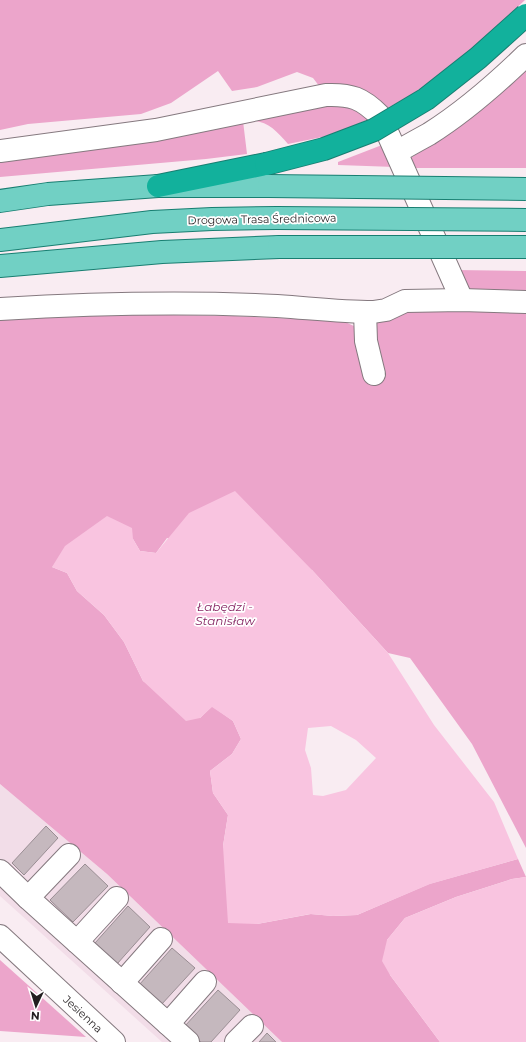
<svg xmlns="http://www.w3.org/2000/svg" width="526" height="1042" font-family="Montserrat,sans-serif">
	<rect width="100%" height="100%" fill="#f9ecf2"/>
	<polygon fill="#f2dde8" points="0,784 107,874 282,1042 162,1042 0,896"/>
	<g fill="#eca5cb">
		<path d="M0 0H525C497 26 468 54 437 77 420 90 401 101 382 111L323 91 313 78 297 72 257 87 232 91 218 71 171 103 141 114 28 124 0 130Z"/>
		<polygon points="526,64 526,168 414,168 411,158 497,92"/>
		<path d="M344 104 358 109 369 119 332 135 288 144C275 129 265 118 243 121L247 154 206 159 0 177V156L324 106Z"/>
		<polygon points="382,145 395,167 338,165 338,162"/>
		<polygon points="456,270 526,271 526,298 463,291"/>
		<polygon points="411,305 526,308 526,848 472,744 410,658 388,653 312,570 167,538 156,553 140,551 133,539 52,567 67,573 77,591 104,615 124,642 143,681 200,718 212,706 233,721 241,739 232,754 210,771 213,793 228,815 223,846 257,924 311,914 333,916 357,915 429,884 518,859 526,877 512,879 456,897 405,918 387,940 390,975 440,1042 282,1042 107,874 0,784 0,317 41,313 234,316 343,321 356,327"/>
		<polygon points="0,960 86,1037 0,1031"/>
	</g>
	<g fill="#f9c4e0" fill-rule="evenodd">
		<path d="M235 491 312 570 388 653 434 725 494 802 518 859 430 884 357 915 333 916 310 914 257 924 228 923 223 846 228 815 213 793 210 771 232 754 241 739 233 721 212 707 200 718 186 721 143 681 124 642 104 615 77 591 67 573 52 567 65 546 107 516 132 528 133 539 140 551 156 553 189 513ZM331 726 356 740 376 758 346 790 323 796 313 795 311 768 305 750 308 728Z"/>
		<polygon points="526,877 526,1042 440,1042 390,975 382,961 387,940 405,918 456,897 512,879"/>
	</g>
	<g fill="#c5b8be" stroke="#9a8e94">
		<polygon points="46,826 58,838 24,875 12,863"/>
		<polygon points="85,864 108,886 73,922 50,900"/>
		<polygon points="128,906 150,927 117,964 95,943"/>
		<polygon points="172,948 195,968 161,1005 139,985"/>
		<polygon points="218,990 240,1010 211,1042 201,1042 184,1027"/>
		<polygon points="267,1033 276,1042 259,1042"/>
	</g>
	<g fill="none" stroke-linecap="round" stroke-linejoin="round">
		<defs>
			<g id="minor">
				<path d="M0 151 156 130 326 95C351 94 362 98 380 116L462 300"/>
				<path d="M397 152C407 146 418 140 429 134 464 112 496 84 526 55"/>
				<path d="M0 309C85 304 170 302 255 305 294 306 333 312 373 312L386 310 405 301 462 300 526 302"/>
				<polyline points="365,312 366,341 374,374"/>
				<polyline points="0,871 28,898 188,1042"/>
				<polyline points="28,898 69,855"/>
				<polyline points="0,936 114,1042"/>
				<polyline points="77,942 117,898"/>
				<polyline points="122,983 161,939"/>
				<polyline points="168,1024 205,982"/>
				<polyline points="236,1042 252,1026"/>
			</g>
			<g id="major">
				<polyline points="0,201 48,194 158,186 269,186"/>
				<polyline points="0,240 152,222 212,219 277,218"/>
				<polyline points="0,266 162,252 279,247"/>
			</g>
			<polyline id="highway" points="158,186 266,164"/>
		</defs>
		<use href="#minor" stroke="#85797f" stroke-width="24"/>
		<use href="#major" stroke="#187e71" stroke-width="24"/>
		<use href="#highway" stroke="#187e71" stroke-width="24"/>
		<use href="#minor" stroke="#fff" stroke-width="22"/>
		<use href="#major" stroke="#71d0c4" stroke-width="22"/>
		<use href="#highway" stroke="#12b19c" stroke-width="22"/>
		<defs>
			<g id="major-bridge">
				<polyline points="269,186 526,189"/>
				<polyline points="277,218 526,220"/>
				<polyline points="279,247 526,247"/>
			</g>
			<polyline id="highway-bridge" points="266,164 324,149 374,130 426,99 478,58 526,15"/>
		</defs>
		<use href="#major-bridge" stroke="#187e71" stroke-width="24" stroke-linecap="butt"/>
		<use href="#highway-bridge" stroke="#187e71" stroke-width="24" stroke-linecap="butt"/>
		<use href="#major-bridge" stroke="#71d0c4" stroke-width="22"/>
		<use href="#highway-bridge" stroke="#12b19c" stroke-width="22"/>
	</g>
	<g text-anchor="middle" stroke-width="3.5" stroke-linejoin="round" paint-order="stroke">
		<g font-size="11" fill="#231e20" stroke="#fff">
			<text transform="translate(262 219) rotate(-1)" y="4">Drogowa Trasa Średnicowa</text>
			<text transform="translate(83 1014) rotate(43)" y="4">Jesienna</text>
		</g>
		<g font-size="12" font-style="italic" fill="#872764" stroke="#fff">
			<text x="225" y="611">Łabędzi -<tspan x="225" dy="14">Stanisław</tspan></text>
		</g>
	</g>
	<g transform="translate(36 1006) rotate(184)" stroke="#ffffff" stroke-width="3" paint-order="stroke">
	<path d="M0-3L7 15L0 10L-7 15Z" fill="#231e20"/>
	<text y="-6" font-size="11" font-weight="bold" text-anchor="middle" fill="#231e20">N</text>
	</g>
</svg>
